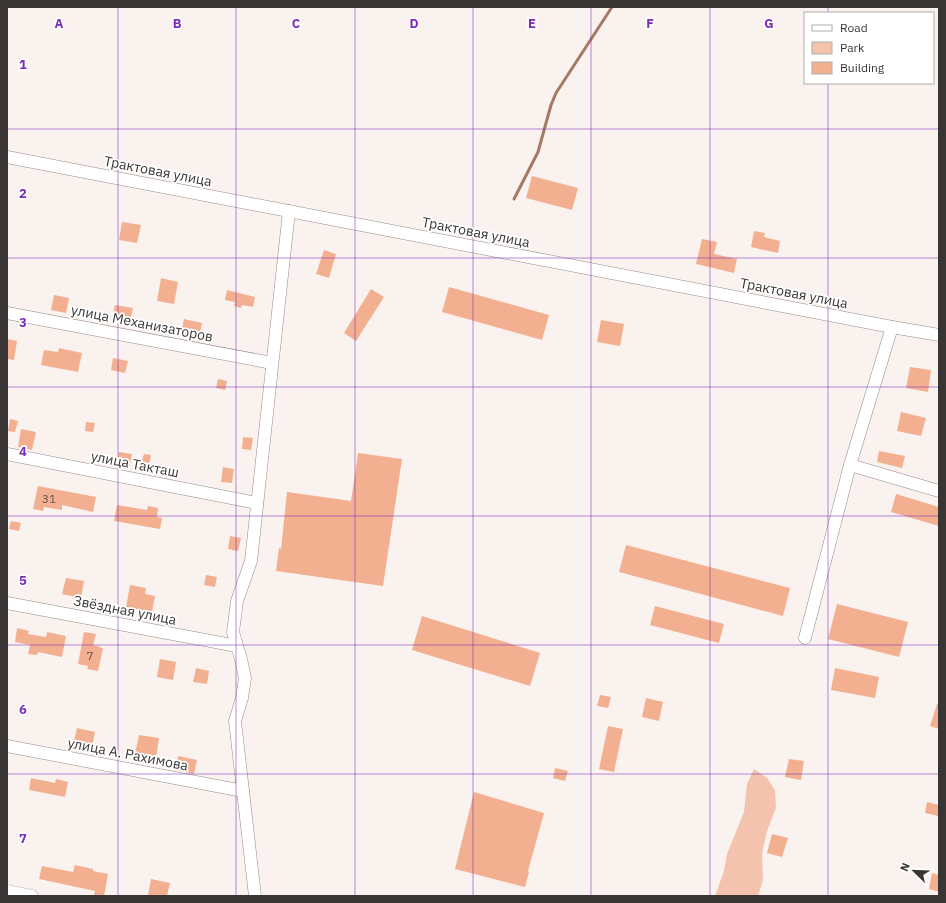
<svg xmlns="http://www.w3.org/2000/svg" width="946" height="903" font-family="'IBM Plex Sans',sans-serif">
	<rect width="100%" height="100%" fill="#faf2ef"/>
	<polygon fill="#f3c3ae" points="754,769 767,778 775,790 776,808 767,831 762,854 763,880 758,896 715,896 724,871 727,854 744,812 747,784"/>
	<g fill="none" stroke-linecap="round" stroke-linejoin="round">
		<polyline stroke="#a77964" stroke-width="3" points="514,199 538,152 551,105 556,93 612,7"/>
	</g>
	<g fill="#f3b091">
		<polygon points="532,176 578,188 572,210 526,198"/>
		<polygon points="122,222 141,225 137,243 119,240"/>
		<polygon points="754,231 765,233 764,237 780,241 778,253 751,247"/>
		<polygon points="702,239 717,242 714,254 737,259 734,273 696,264"/>
		<polygon points="324,250 336,254 329,278 316,274"/>
		<polygon points="161,278 178,282 174,304 157,301"/>
		<polygon points="449,287 549,315 542,340 442,312"/>
		<polygon points="371,289 384,297 356,341 344,333"/>
		<polygon points="227,290 255,297 253,307 242,305 241,308 234,306 235,302 225,300"/>
		<polygon points="54,295 69,298 66,313 51,310"/>
		<polygon points="115,305 133,308 130,321 112,318"/>
		<polygon points="184,319 202,323 199,338 181,335"/>
		<polygon points="601,320 624,324 620,346 597,342"/>
		<polygon points="7,339 17,341 14,360 7,359"/>
		<polygon points="59,348 82,353 78,372 41,365 44,350 58,352"/>
		<polygon points="113,358 128,361 125,373 111,370"/>
		<polygon points="910,367 931,370 928,392 906,388"/>
		<polygon points="218,379 227,381 225,390 216,388"/>
		<polygon points="901,412 926,418 921,436 897,431"/>
		<polygon points="10,419 18,421 15,432 8,431"/>
		<polygon points="86,422 95,423 93,432 85,431"/>
		<polygon points="21,429 36,432 32,450 18,447"/>
		<polygon points="243,437 253,438 251,450 242,449"/>
		<polygon points="879,451 905,456 902,468 877,462"/>
		<polygon points="119,452 132,454 129,469 116,467"/>
		<polygon points="358,453 402,459 383,586 276,571 279,548 281,549 287,492 351,501"/>
		<polygon points="144,454 151,455 149,465 141,463"/>
		<polygon points="223,467 234,469 232,483 221,482"/>
		<polygon points="38,486 96,497 93,512 62,505 62,510 44,507 43,511 33,509"/>
		<polygon points="896,494 939,507 939,526 891,512"/>
		<polygon points="117,505 147,510 148,506 158,508 157,517 162,518 160,529 114,521"/>
		<polygon points="11,521 21,523 19,531 9,529"/>
		<polygon points="230,536 241,538 238,551 228,549"/>
		<polygon points="626,545 790,588 783,616 619,572"/>
		<polygon points="206,575 217,577 215,587 204,585"/>
		<polygon points="66,578 84,581 81,598 62,594"/>
		<polygon points="130,585 146,588 145,594 155,596 152,612 126,607"/>
		<polygon points="837,604 908,622 899,657 828,639"/>
		<polygon points="655,606 724,624 719,643 650,625"/>
		<polygon points="422,616 540,653 530,686 412,650"/>
		<polygon points="17,628 29,631 28,634 46,637 47,632 66,636 62,657 38,652 37,655 28,654 30,645 15,642"/>
		<polygon points="84,632 96,634 93,645 101,647 100,648 103,648 98,671 87,669 88,666 78,664"/>
		<polygon points="160,659 176,662 173,680 157,677"/>
		<polygon points="196,668 209,671 207,684 193,682"/>
		<polygon points="835,668 879,677 875,698 831,690"/>
		<polygon points="600,695 611,697 608,708 597,706"/>
		<polygon points="646,698 663,702 659,721 642,717"/>
		<polygon points="937,704 939,704 939,729 930,726"/>
		<polygon points="608,726 623,729 614,772 599,769"/>
		<polygon points="77,728 95,732 91,752 72,749"/>
		<polygon points="139,735 159,738 156,758 135,754"/>
		<polygon points="178,756 197,760 194,774 175,770"/>
		<polygon points="789,759 804,761 801,780 785,777"/>
		<polygon points="555,768 568,771 565,781 553,778"/>
		<polygon points="31,778 55,783 56,779 68,782 65,797 29,790"/>
		<polygon points="474,792 544,813 528,871 529,872 525,887 455,869"/>
		<polygon points="927,802 939,805 938,816 925,813"/>
		<polygon points="772,834 788,838 782,857 767,853"/>
		<polygon points="75,865 93,869 93,871 108,874 104,896 94,895 95,891 39,879 42,866 73,872"/>
		<polygon points="932,873 939,875 939,892 929,889"/>
		<polygon points="151,879 170,883 167,896 148,896"/>
	</g>
	<g fill="none" stroke-linecap="round" stroke-linejoin="round">
		<defs>
			<g id="minor">
				<polyline points="7,157 892,327 939,335"/>
				<polyline points="7,313 272,363"/>
				<polyline points="7,454 257,503"/>
				<polyline points="850,465 939,491"/>
				<polyline points="7,603 237,646"/>
				<polyline points="805,638 850,465 892,327"/>
				<polyline points="7,746 243,791"/>
				<polyline points="7,891 32,896"/>
				<polyline points="255,896 235,721 242,698 245,678 241,659 233,632 237,601 251,561 289,211"/>
			</g>
		</defs>
		<use href="#minor" stroke="#948c89" stroke-width="13"/>
		<use href="#minor" stroke="#fff" stroke-width="12"/>
	</g>
	<path fill="none" stroke="#7b2cbf" stroke-width="1" stroke-opacity="0.55" d="M118 7V896M236 7V896M355 7V896M473 7V896M591 7V896M710 7V896M828 7V13M828 83V896M7 129H939M7 258H939M7 387H939M7 516H939M7 645H939M7 774H939"/>
	<g text-anchor="middle" stroke-width="3.5" stroke-linejoin="round" paint-order="stroke">
		<g font-size="12" fill="#67544b">
			<text x="49" y="503">31</text>
			<text x="90" y="660">7</text>
		</g>
		<g font-size="14" fill="#383534" stroke="#fff">
			<text transform="translate(158 171) rotate(11)" y="5">Трактовая улица</text>
			<text transform="translate(476 232) rotate(11)" y="5">Трактовая улица</text>
			<text transform="translate(794 293) rotate(11)" y="5">Трактовая улица</text>
			<text transform="translate(142 323) rotate(11)" y="5">улица Механизаторов</text>
			<text transform="translate(135 464) rotate(11)" y="5">улица Такташ</text>
			<text transform="translate(125 610) rotate(11)" y="5">Звёздная улица</text>
			<text transform="translate(128 754) rotate(11)" y="5">улица А. Рахимова</text>
		</g>
	</g>
	<g font-size="13" text-anchor="middle" font-weight="bold" fill="#7b2cbf" stroke="#fff" stroke-width="3.5" stroke-linejoin="round" paint-order="stroke">
		<text x="59" y="28">A</text>
		<text x="177" y="28">B</text>
		<text x="296" y="28">C</text>
		<text x="414" y="28">D</text>
		<text x="532" y="28">E</text>
		<text x="650" y="28">F</text>
		<text x="769" y="28">G</text>
		<text x="23" y="69">1</text>
		<text x="23" y="198">2</text>
		<text x="23" y="327">3</text>
		<text x="23" y="456">4</text>
		<text x="23" y="585">5</text>
		<text x="23" y="714">6</text>
		<text x="23" y="843">7</text>
	</g>
	<rect width="946" height="903" fill="none" stroke="#383534" stroke-width="16"/>
	<rect x="804" y="12" width="130" height="72" fill="#ffffff" stroke="#afaeae"/>
	<rect x="812" y="25" width="20" height="6" fill="#ffffff" stroke="#afaeae"/>
	<text x="840" y="32" font-size="12" fill="#383534">Road</text>
	<rect x="812" y="42" width="20" height="12" fill="#f3c3ae" stroke="#afaeae"/>
	<text x="840" y="52" font-size="12" fill="#383534">Park</text>
	<rect x="812" y="62" width="20" height="12" fill="#f3b091" stroke="#afaeae"/>
	<text x="840" y="72" font-size="12" fill="#383534">Building</text>
	<g transform="translate(914 871) rotate(293)" stroke="#ffffff" stroke-width="3" paint-order="stroke">
	<path d="M0-3L7 15L0 10L-7 15Z" fill="#383534"/>
	<text y="-6" font-size="11" font-weight="bold" text-anchor="middle" fill="#383534">N</text>
	</g>
</svg>
